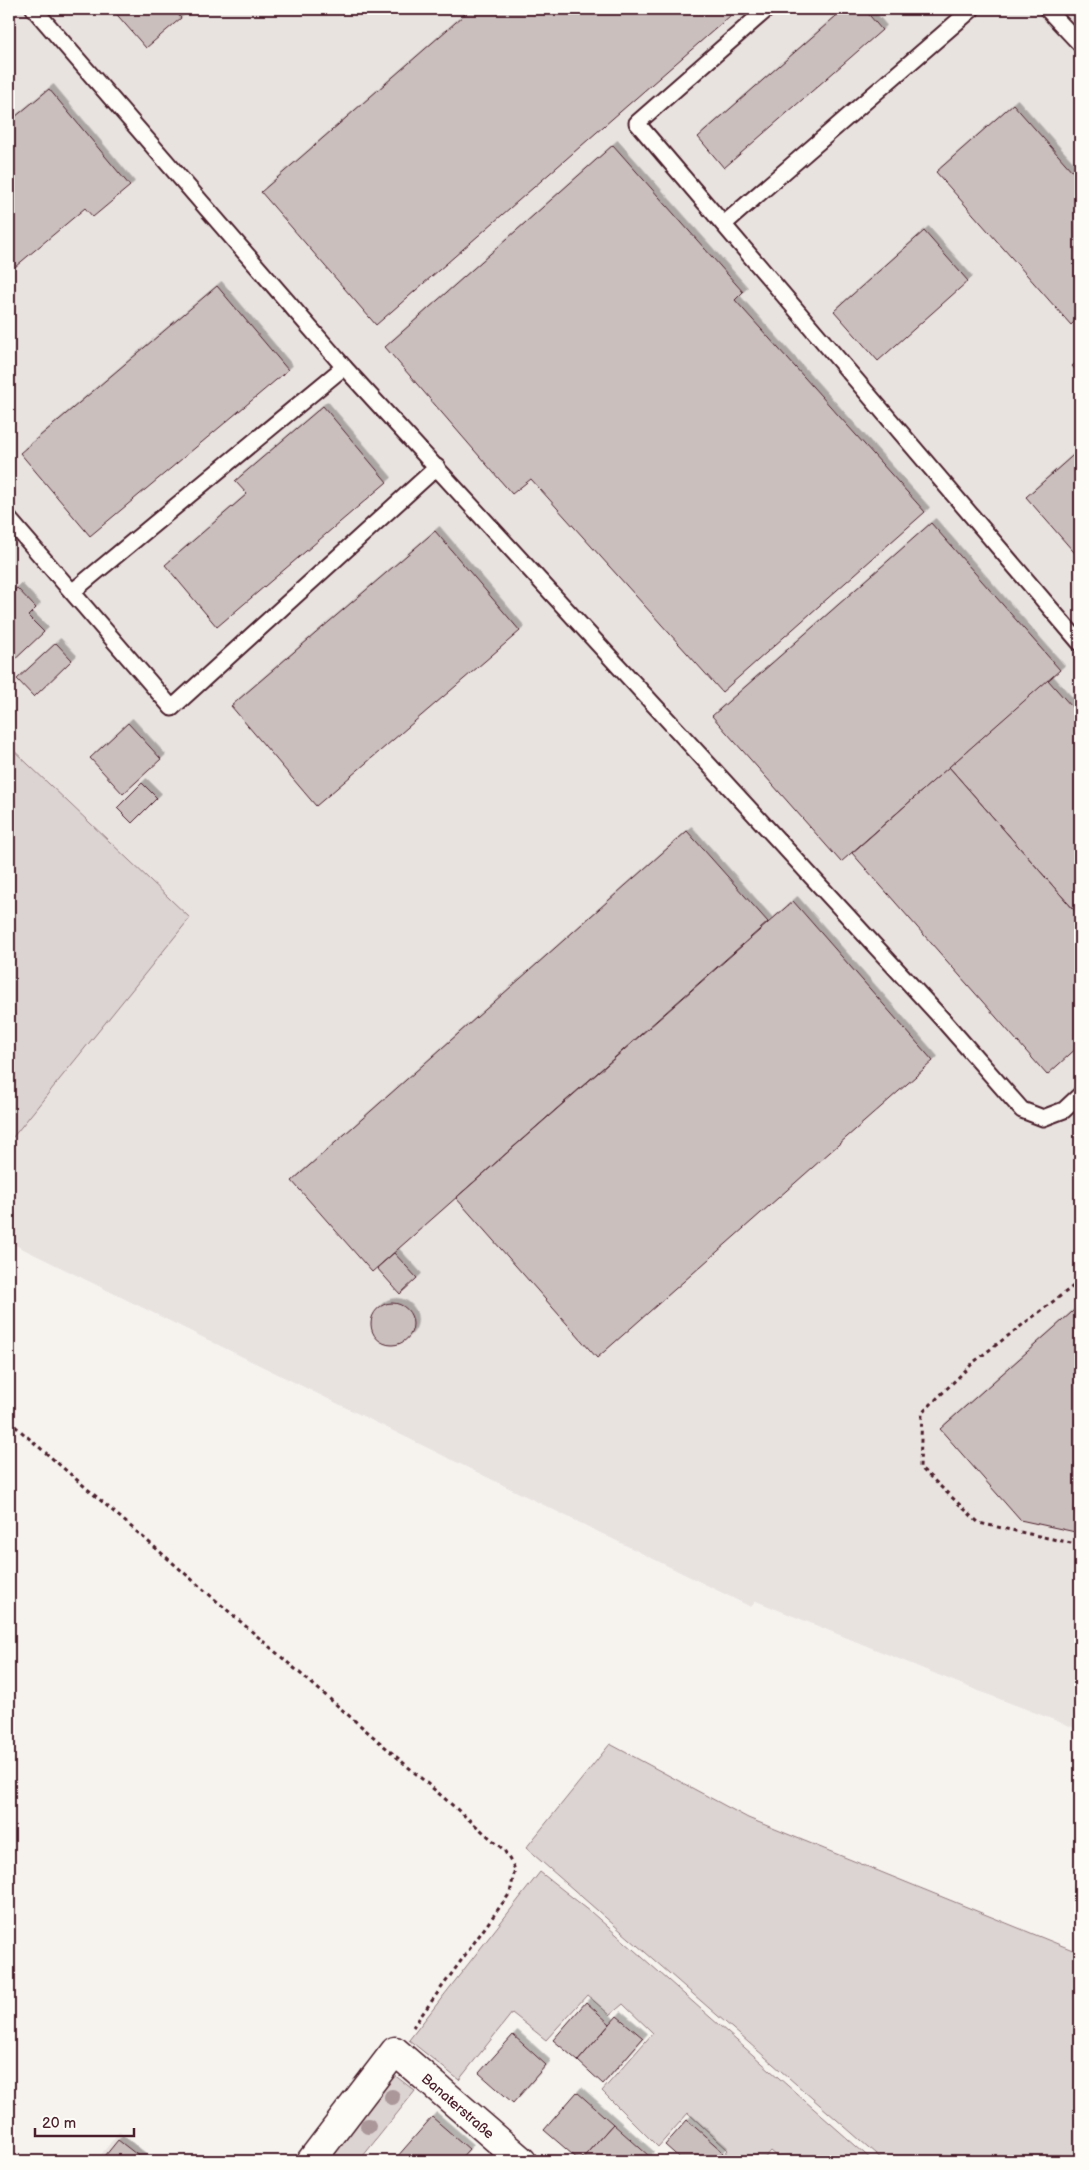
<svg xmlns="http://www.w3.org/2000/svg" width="1089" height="2170" font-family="'Balsamiq Sans',sans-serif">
	<defs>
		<filter id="shadow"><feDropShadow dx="4.5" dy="-4.5" stdDeviation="0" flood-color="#0004"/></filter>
	</defs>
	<rect width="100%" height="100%" fill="#f6f3ef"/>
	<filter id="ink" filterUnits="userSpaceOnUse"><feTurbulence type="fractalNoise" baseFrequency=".02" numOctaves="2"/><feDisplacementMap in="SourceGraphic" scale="10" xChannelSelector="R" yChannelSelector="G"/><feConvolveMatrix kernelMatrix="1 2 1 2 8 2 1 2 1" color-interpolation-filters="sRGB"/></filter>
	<g filter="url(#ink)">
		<g fill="#e9e3e0">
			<polygon points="9,9 1080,9 1080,1730 958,1683 756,1601 751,1607 9,1242"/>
			<polygon points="119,2132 157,2161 96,2161"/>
		</g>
		<g fill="#dcd4d2" stroke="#937a7e">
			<polygon points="9,746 190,918 9,1142"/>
			<polygon points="610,1744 748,1818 1080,1953 1080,2161 884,2161 526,1848"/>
			<polygon points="540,1872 591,1912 873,2161 783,2161 771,2151 762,2161 719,2161 728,2150 688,2113 658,2147 602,2091 653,2033 623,2004 610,2015 587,1995 546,2040 512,2013 459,2080 409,2040"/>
			<polygon points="393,2074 415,2091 359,2161 324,2161"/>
		</g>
		<g fill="#cbbfbe" stroke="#4a1f2b" filter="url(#shadow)">
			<polygon points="112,9 173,9 181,18 146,48"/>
			<polygon points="471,9 738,9 376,325 261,192"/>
			<polygon points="844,9 864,9 882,30 724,168 698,137"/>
			<polygon points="49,89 130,186 93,217 85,208 9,272 9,122"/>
			<polygon points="1013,104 1080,180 1080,316 1071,325 936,172"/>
			<polygon points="613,145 743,292 735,300 925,512 722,692 531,479 512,494 385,347"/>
			<polygon points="924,231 968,281 878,361 834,311"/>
			<polygon points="217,286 288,370 90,536 20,453"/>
			<polygon points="1080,359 1080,375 1072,366"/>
			<polygon points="323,406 387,482 217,627 165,565 247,494 235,481"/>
			<polygon points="1080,449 1080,559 1026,497"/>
			<polygon points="931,523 1060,670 841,862 712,716"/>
			<polygon points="435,531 520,631 316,806 231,706"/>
			<polygon points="17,588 36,608 28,616 44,632 9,665 9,595"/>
			<polygon points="56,643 72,660 34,697 17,679"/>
			<polygon points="1048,680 1080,716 1080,917 949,767"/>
			<polygon points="128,723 161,759 123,794 90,758"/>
			<polygon points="949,767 1080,917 1080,1045 1047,1075 852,853"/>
			<polygon points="142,783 157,798 132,823 117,808"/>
			<polygon points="687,831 768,922 372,1272 292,1181"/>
			<polygon points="793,901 933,1061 597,1358 456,1198"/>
			<polygon points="394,1253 417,1278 400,1294 377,1268"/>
			<circle cx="392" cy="1324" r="21"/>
			<polygon points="1080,1305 1080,1533 1020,1520 940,1429"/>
			<polygon points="586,2002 610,2024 578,2061 553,2040"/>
			<polygon points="617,2016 643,2038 603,2084 578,2061"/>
			<polygon points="513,2035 546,2065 513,2103 479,2073"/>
			<polygon points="577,2092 613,2124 580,2161 544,2130"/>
			<polygon points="432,2117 469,2149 458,2161 403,2161 397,2157"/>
			<polygon points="687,2120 723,2152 715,2161 683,2161 665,2145"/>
			<polygon points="613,2124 649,2156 645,2161 580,2161"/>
			<polygon points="118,2140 145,2161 101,2161"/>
		</g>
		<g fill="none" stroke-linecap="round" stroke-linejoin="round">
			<defs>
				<g id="lane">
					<polyline points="34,9 344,367 943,1020 1022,1110 1043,1118 1064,1110 1080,1095"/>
					<polyline points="767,9 637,123 1080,643"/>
					<polyline points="1047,9 1080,44"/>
					<polyline points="724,224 972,9"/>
					<polyline points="9,519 172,708 437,467"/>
					<polyline points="72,592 344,367"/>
				</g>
				<polyline id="street" points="311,2161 395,2051 522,2161"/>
			</defs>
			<use href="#lane" stroke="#4a1f2b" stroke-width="19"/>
			<use href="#street" stroke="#4a1f2b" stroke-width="31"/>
			<g stroke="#4a1f2b" stroke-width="3" stroke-dasharray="4 4" stroke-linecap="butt">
				<polyline points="1080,1281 975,1361 922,1413 920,1467 979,1523 1080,1545"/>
				<polyline points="9,1421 504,1850 515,1869 510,1893 413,2027"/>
			</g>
			<use href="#lane" stroke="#fdfcf7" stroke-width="15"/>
			<use href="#street" stroke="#fdfcf7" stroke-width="28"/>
		</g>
		<g fill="#ab979a">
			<circle cx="392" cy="2097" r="8"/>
			<circle cx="368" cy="2126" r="8"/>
		</g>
	</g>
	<g text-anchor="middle" stroke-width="4" stroke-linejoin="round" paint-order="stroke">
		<g font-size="14" fill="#4a1f2b" stroke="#fdfcf7">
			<text transform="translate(458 2106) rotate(41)" y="5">Banaterstraße</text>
		</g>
	</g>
	<rect width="1089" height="2170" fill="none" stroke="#fdfcf7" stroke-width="30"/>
	<rect x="15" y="15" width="1059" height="2140" fill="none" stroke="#4a1f2b" stroke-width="2" filter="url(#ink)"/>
	<path d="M35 2128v8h99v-8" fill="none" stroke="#4a1f2b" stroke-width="2.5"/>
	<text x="42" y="2128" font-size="15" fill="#4a1f2b" stroke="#fdfcf7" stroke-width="4" paint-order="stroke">20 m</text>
</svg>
